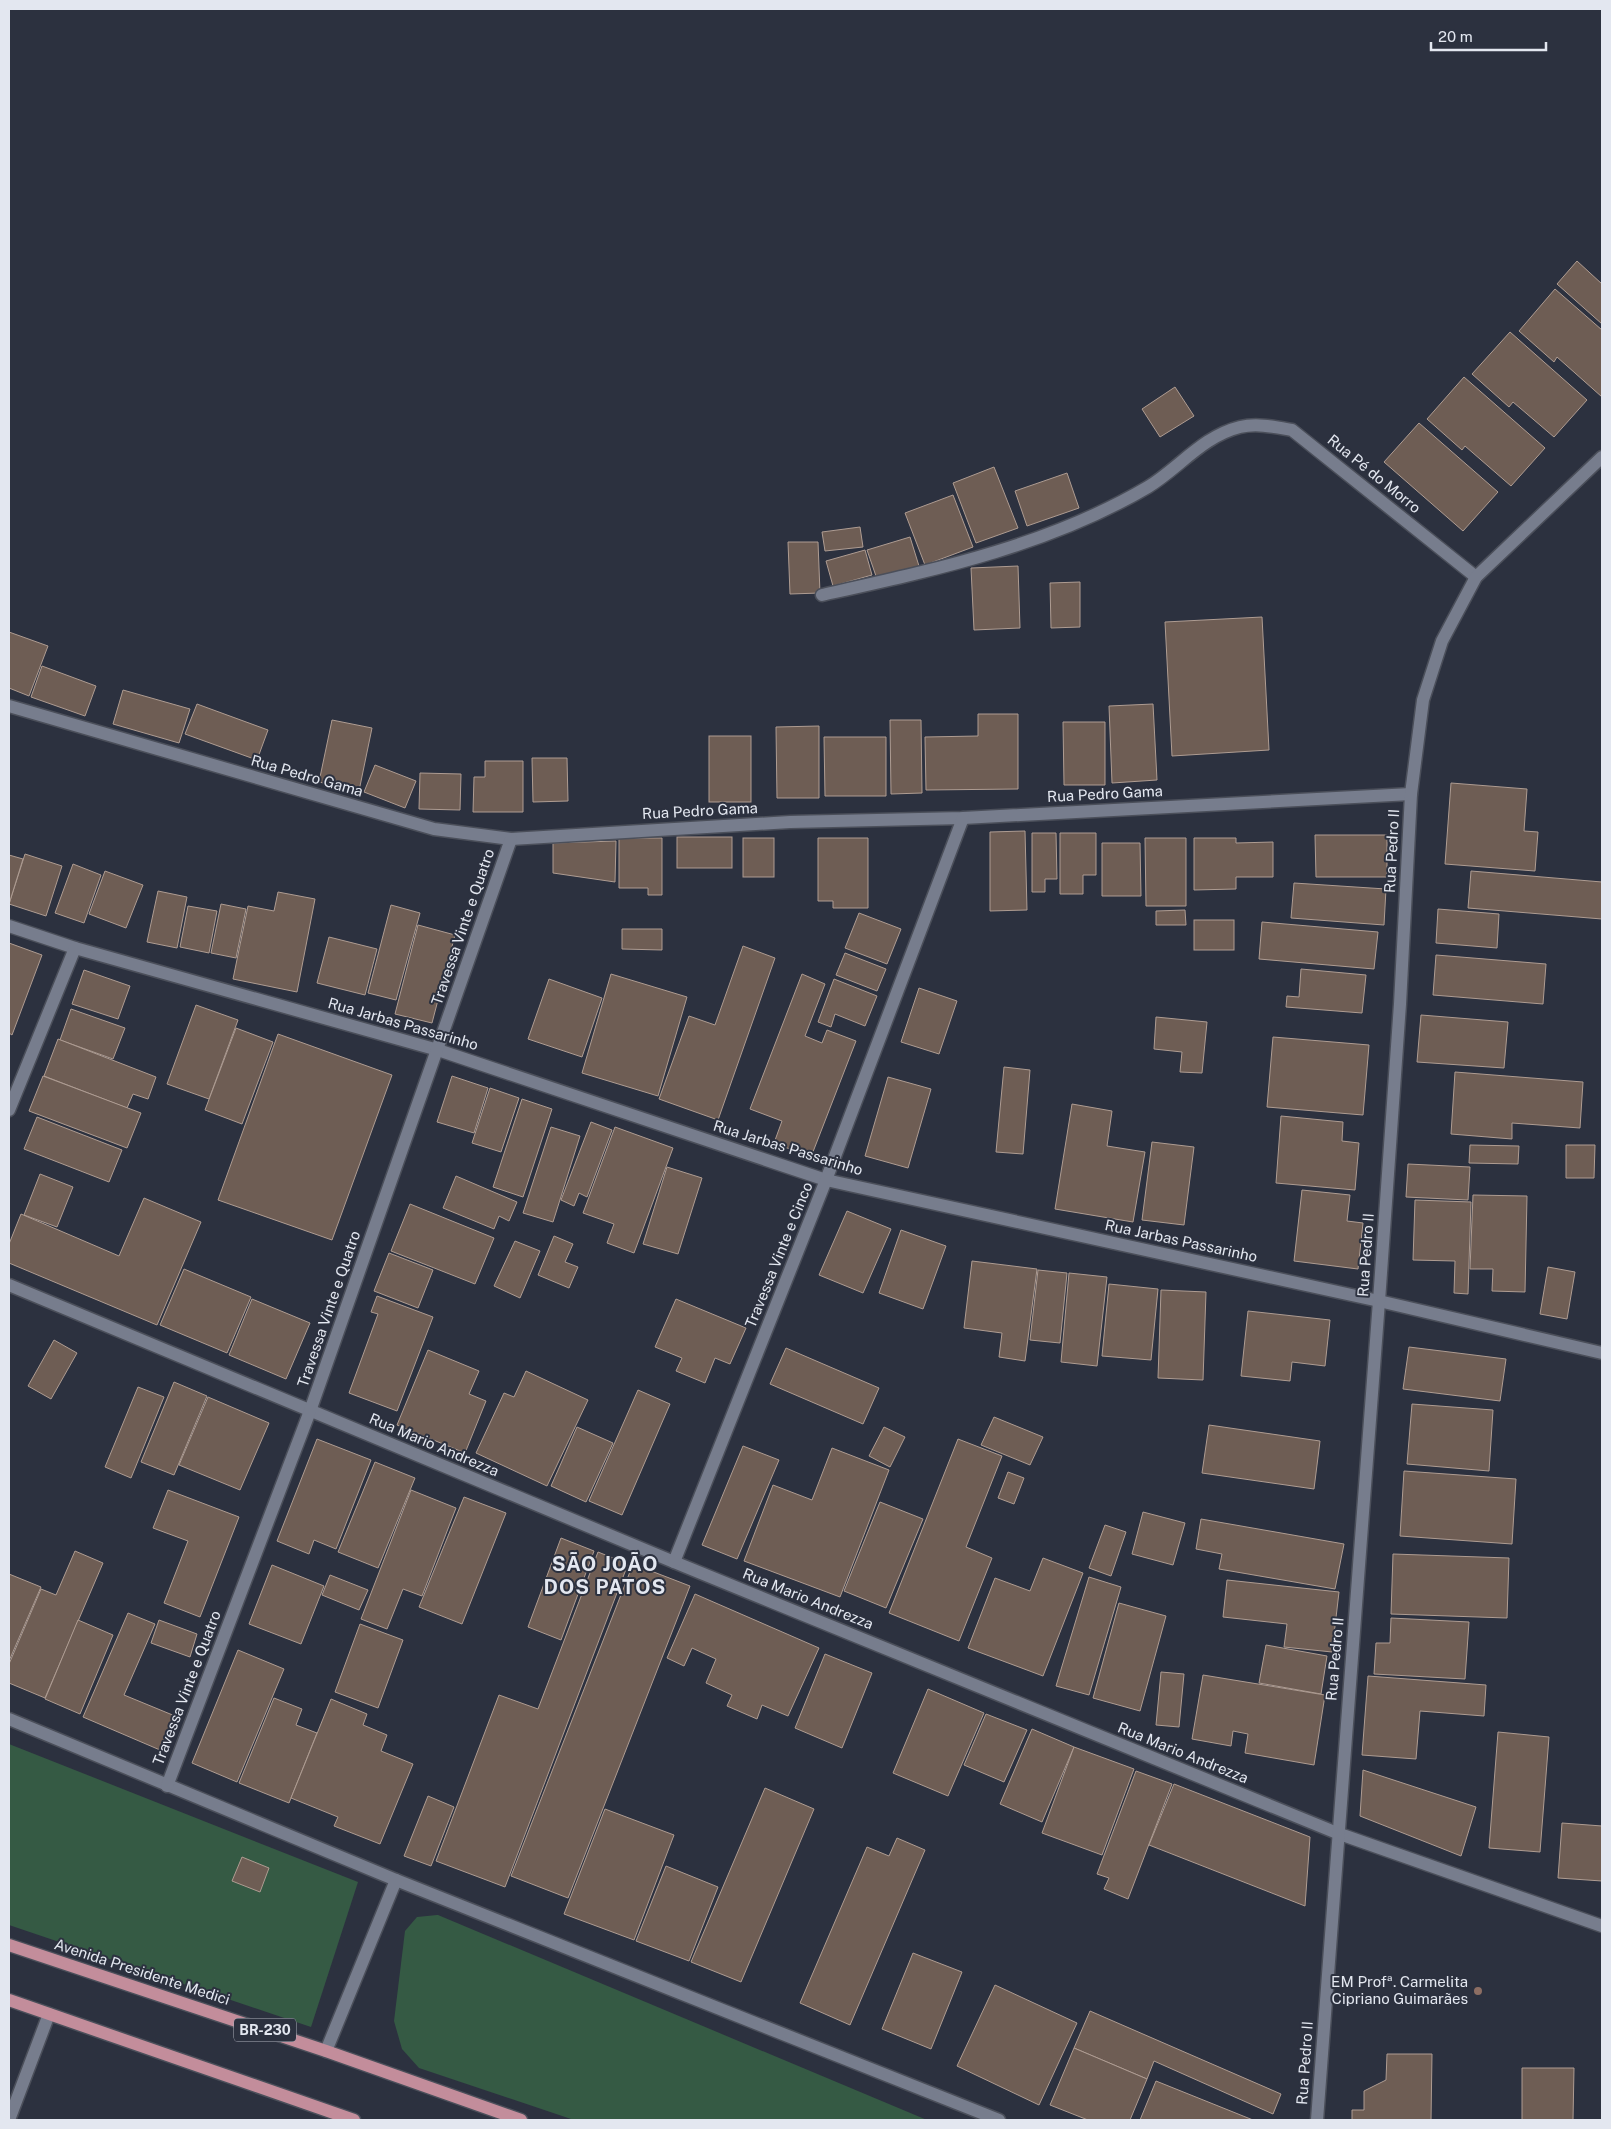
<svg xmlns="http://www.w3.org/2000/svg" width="1611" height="2129" font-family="'Public Sans',sans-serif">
	<rect width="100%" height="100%" fill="#2c313f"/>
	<g fill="#355a44">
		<polygon points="9,1744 358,1882 311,2027 9,1925"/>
		<polygon points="437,1915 438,1915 927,2120 574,2120 419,2068 402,2049 394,2021 405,1931 417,1917"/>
	</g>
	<g fill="#6e5d54" stroke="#ae9c92">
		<polygon points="1577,261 1602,284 1602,324 1557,284"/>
		<polygon points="1555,289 1602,330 1602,397 1557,357 1554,362 1519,331"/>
		<polygon points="1510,332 1587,400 1554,437 1513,402 1509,407 1472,374"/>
		<polygon points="1464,377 1545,448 1511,486 1465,446 1462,450 1427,419"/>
		<polygon points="1175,387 1194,416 1160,437 1142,409"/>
		<polygon points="1419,423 1498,492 1463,531 1384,462"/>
		<polygon points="994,467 1018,528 976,543 953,483"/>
		<polygon points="1067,473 1079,508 1027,526 1015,491"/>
		<polygon points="953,495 973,547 925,565 905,513"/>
		<polygon points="860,527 863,547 825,551 822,532"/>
		<polygon points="910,537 919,566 877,579 867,550"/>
		<polygon points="788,542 818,542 820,593 790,594"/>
		<polygon points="865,550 872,575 833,586 826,561"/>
		<polygon points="1018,566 1020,628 974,630 971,568"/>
		<polygon points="1080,582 1080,627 1051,628 1050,583"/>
		<polygon points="1262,617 1269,750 1172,756 1165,622"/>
		<polygon points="9,632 48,646 29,696 9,688"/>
		<polygon points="42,666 96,686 85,716 31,697"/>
		<polygon points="123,690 190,709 179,743 113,724"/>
		<polygon points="197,704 268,730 257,760 185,734"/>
		<polygon points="1153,704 1157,780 1112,783 1109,706"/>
		<polygon points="978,714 1018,714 1018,789 926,790 925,737 978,736"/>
		<polygon points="332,720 372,728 359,791 319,782"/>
		<polygon points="890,720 921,720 922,793 891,794"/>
		<polygon points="1063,722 1105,722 1105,785 1064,785"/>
		<polygon points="819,726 819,798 777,798 776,727"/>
		<rect x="709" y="736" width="42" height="66"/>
		<polygon points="824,737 886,737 886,796 825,796"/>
		<polygon points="532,758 567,758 568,801 533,802"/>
		<polygon points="485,761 523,761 523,812 473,812 474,777 485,777"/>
		<polygon points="375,765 416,781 405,808 364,792"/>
		<polygon points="420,773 461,774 460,810 419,809"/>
		<polygon points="1451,783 1527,789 1524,831 1538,832 1535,871 1445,864"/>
		<polygon points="1025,831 1027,910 990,911 990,832"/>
		<polygon points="1032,833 1056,833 1057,879 1045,879 1045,892 1032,892"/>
		<polygon points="1060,833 1096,833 1096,875 1083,875 1083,894 1060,894"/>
		<polygon points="1315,835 1387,835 1387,877 1316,877"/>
		<rect x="677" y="837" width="55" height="31"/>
		<polygon points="619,838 662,838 662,895 648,895 648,888 619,888"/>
		<rect x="743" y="838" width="31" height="39"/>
		<polygon points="818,838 868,838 868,908 833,908 833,901 818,901"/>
		<polygon points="1145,838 1186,838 1186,906 1146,906"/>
		<polygon points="1194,838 1236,838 1236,843 1273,842 1273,877 1236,877 1236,889 1194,890"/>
		<polygon points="616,841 615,882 553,873 553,843"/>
		<polygon points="1102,843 1140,843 1141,896 1102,896"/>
		<polygon points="25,854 62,866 46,916 9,904"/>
		<polygon points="9,855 23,859 9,904"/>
		<polygon points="73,864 101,875 84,923 55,913"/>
		<polygon points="105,871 143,885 126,928 89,914"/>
		<polygon points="1471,871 1602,882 1602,919 1468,908"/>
		<polygon points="1294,883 1386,889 1384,925 1291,918"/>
		<polygon points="158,891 187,897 177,948 147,942"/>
		<polygon points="278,892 315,899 297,992 233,979 248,906 274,911"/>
		<polygon points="221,904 246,909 236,958 211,953"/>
		<polygon points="391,905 420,913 396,1000 368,993"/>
		<polygon points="188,906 217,911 209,953 180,947"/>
		<polygon points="1438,909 1499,914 1497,948 1436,943"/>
		<polygon points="1185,910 1186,925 1156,925 1156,911"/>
		<polygon points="859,913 901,929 887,964 845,948"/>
		<rect x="1194" y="920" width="40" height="30"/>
		<polygon points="1262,922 1378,932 1374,969 1259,959"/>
		<polygon points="418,925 455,935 432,1023 395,1014"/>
		<polygon points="622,929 662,929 662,950 622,949"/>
		<polygon points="329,937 377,949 365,995 317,983"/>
		<polygon points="9,943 42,955 12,1035 9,1033"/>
		<polygon points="743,946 775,958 718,1120 659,1099 689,1016 715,1025"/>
		<polygon points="845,953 886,969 877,991 836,975"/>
		<polygon points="1436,955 1546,964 1543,1004 1433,995"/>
		<polygon points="1301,969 1366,975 1362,1013 1286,1007 1287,996 1299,997"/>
		<polygon points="84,970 130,986 118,1019 72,1004"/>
		<polygon points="611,974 687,997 658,1096 582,1073"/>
		<polygon points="802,974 825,984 805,1036 822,1043 827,1030 856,1041 811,1157 774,1143 782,1121 750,1109"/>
		<polygon points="549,979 602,998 582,1057 528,1039"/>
		<polygon points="834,979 877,996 865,1026 835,1014 831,1027 818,1022"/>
		<polygon points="919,988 957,1001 939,1054 901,1042"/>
		<polygon points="196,1005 238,1020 209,1099 167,1084"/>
		<polygon points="71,1009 125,1028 113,1059 60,1040"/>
		<polygon points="1421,1015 1508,1022 1504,1068 1417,1062"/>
		<polygon points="1156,1017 1207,1022 1202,1073 1180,1072 1182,1052 1154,1049"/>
		<polygon points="236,1028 273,1042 242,1124 205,1110"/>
		<polygon points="278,1034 392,1075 332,1240 218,1200"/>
		<polygon points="1273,1037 1369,1045 1363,1115 1267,1107"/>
		<polygon points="58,1039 156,1077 148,1099 133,1094 127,1108 44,1076"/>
		<polygon points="1004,1067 1030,1070 1023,1154 996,1152"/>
		<polygon points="1455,1072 1583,1082 1580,1128 1512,1123 1512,1139 1451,1134"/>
		<polygon points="43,1076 141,1113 127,1148 29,1111"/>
		<polygon points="452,1076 488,1088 474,1133 437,1122"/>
		<polygon points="888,1077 931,1089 908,1168 865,1156"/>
		<polygon points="490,1088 519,1098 501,1152 472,1143"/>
		<polygon points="522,1099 552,1109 523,1197 493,1187"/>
		<polygon points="1072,1104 1112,1111 1107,1146 1145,1152 1133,1222 1055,1209"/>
		<polygon points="1281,1116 1343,1122 1342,1141 1359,1143 1355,1190 1276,1183"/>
		<polygon points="37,1117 122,1150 109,1182 24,1149"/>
		<polygon points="591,1122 612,1130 587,1197 579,1193 574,1206 561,1200"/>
		<polygon points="551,1127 580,1136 553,1222 523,1213"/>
		<polygon points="615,1127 673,1148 634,1253 607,1243 614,1224 583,1213"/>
		<polygon points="1152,1142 1194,1147 1184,1225 1142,1220"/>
		<polygon points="1470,1145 1519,1146 1518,1164 1469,1163"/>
		<polygon points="1566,1145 1595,1145 1594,1178 1566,1178"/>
		<polygon points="1408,1164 1470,1167 1468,1200 1406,1197"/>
		<polygon points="667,1167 702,1178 678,1254 643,1244"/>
		<polygon points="40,1174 73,1187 57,1227 24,1215"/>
		<polygon points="456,1176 517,1202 509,1221 499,1216 494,1229 443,1208"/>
		<polygon points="1302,1190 1350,1195 1347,1221 1363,1223 1358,1269 1294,1261"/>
		<polygon points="1473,1195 1527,1196 1525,1292 1492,1291 1493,1269 1470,1269"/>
		<polygon points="144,1198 201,1222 157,1325 9,1263 9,1244 21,1214 119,1256"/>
		<polygon points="1415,1200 1471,1202 1468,1294 1454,1293 1455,1261 1413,1260"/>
		<polygon points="410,1204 494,1238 475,1284 391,1251"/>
		<polygon points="847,1211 891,1229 863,1293 819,1275"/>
		<polygon points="901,1230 946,1246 923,1309 879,1293"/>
		<polygon points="554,1236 573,1244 565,1262 578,1267 569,1288 538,1275"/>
		<polygon points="515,1241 540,1251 520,1298 494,1286"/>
		<polygon points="389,1253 433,1270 418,1308 374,1291"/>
		<polygon points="972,1261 1037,1269 1025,1361 999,1357 1002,1333 964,1328"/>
		<polygon points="1548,1267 1575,1272 1567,1319 1540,1314"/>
		<polygon points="184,1269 251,1297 227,1353 160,1325"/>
		<polygon points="1038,1270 1067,1273 1060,1343 1030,1340"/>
		<polygon points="1069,1273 1107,1277 1097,1366 1061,1362"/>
		<polygon points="1109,1284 1158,1289 1151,1360 1102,1356"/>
		<polygon points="1161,1290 1206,1292 1203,1380 1158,1378"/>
		<polygon points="377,1296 433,1317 397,1411 349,1393 378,1314 371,1312"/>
		<polygon points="252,1299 310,1323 286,1379 229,1355"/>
		<polygon points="676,1299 746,1328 730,1364 715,1358 705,1383 676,1371 682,1358 655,1347"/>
		<polygon points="1248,1311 1330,1320 1325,1366 1292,1362 1290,1381 1241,1376"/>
		<polygon points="54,1340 77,1353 51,1399 28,1386"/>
		<polygon points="1409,1347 1506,1359 1500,1401 1403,1389"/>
		<polygon points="786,1348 879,1388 863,1424 770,1384"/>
		<polygon points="428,1350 479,1371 469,1394 486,1401 465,1453 397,1425"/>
		<polygon points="526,1371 588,1400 547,1486 476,1453 504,1393 514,1397"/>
		<polygon points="174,1382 207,1396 174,1475 141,1462"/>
		<polygon points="138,1387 164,1397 131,1478 105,1467"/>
		<polygon points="638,1390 670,1404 622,1515 589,1501"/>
		<polygon points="208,1397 269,1423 240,1490 179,1465"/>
		<polygon points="1412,1404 1493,1410 1489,1471 1407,1464"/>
		<polygon points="994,1417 1043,1437 1030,1465 981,1445"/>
		<polygon points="1209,1425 1320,1441 1314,1489 1202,1473"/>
		<polygon points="577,1427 613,1443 586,1502 551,1486"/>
		<polygon points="884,1427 905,1437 890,1467 869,1456"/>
		<polygon points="317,1439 371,1460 336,1549 314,1540 309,1554 277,1541"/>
		<polygon points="958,1439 1002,1456 966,1547 992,1558 959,1641 889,1613"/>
		<polygon points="743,1446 779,1460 737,1559 702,1545"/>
		<polygon points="832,1448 889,1470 840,1597 744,1561 773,1485 812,1500"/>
		<polygon points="375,1462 415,1478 378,1568 338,1552"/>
		<polygon points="1404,1471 1516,1479 1512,1544 1400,1536"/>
		<polygon points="1008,1472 1024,1478 1014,1504 998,1498"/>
		<polygon points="168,1490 239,1517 200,1617 164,1603 188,1541 153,1528"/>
		<polygon points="411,1490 456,1508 422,1596 403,1589 387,1629 361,1619"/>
		<polygon points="464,1497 506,1513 462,1624 419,1607"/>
		<polygon points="880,1502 923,1519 886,1608 844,1591"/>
		<polygon points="1143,1512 1185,1523 1173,1565 1132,1554"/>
		<polygon points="1201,1519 1344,1544 1335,1589 1219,1569 1222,1554 1196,1549"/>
		<polygon points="1105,1525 1126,1532 1111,1576 1089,1568"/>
		<polygon points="561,1538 594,1551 561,1640 528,1627"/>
		<polygon points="75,1551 103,1563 45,1698 9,1683 9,1664 41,1589 56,1595"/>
		<polygon points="598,1552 628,1564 505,1887 436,1861 499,1695 538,1709"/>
		<polygon points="1393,1554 1509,1558 1507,1618 1391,1614"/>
		<polygon points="1043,1558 1083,1573 1043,1676 968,1648 995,1578 1030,1591"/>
		<polygon points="633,1564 690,1586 568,1898 511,1876"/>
		<polygon points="272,1565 324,1586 301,1644 249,1624"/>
		<polygon points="9,1574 41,1587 9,1661"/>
		<polygon points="330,1575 368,1590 359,1610 322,1595"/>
		<polygon points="1089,1577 1121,1587 1089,1695 1056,1686"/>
		<polygon points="1227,1580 1339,1592 1332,1652 1284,1647 1287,1624 1223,1617"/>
		<polygon points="695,1594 819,1648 788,1716 762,1705 757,1719 727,1706 732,1695 706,1683 716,1659 692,1648 684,1666 667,1658"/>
		<polygon points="1119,1603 1166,1616 1140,1711 1093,1698"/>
		<polygon points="128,1613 155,1624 124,1695 175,1716 160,1750 83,1717"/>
		<polygon points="1391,1618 1469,1622 1465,1679 1374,1674 1376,1643 1390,1643"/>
		<polygon points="78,1620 113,1635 80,1714 45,1699"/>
		<polygon points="159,1620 197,1634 190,1657 151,1643"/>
		<polygon points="360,1624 403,1640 378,1708 335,1692"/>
		<polygon points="1266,1645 1327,1656 1321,1694 1259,1683"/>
		<polygon points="238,1650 284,1669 237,1782 192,1763"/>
		<polygon points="825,1654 872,1673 842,1748 795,1728"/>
		<polygon points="1161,1672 1184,1674 1179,1727 1156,1725"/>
		<polygon points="1203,1675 1325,1695 1314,1765 1245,1753 1248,1734 1233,1731 1231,1746 1192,1739"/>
		<polygon points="1368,1676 1486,1685 1484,1716 1420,1711 1416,1759 1362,1755"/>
		<polygon points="928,1689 984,1713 948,1796 893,1773"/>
		<polygon points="274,1698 302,1709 296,1725 317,1733 289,1803 239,1783"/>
		<polygon points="331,1699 367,1714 363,1725 387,1735 381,1751 413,1764 380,1844 334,1826 338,1817 291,1798"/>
		<polygon points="986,1714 1027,1730 1004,1782 964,1765"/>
		<polygon points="1032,1729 1074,1747 1042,1822 1000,1804"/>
		<polygon points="1498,1732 1549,1737 1540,1852 1489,1848"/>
		<polygon points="1074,1747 1134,1769 1102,1855 1042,1833"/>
		<polygon points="1363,1770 1476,1807 1461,1856 1360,1816"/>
		<polygon points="1136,1771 1172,1784 1128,1899 1104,1889 1109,1878 1097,1874"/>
		<polygon points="1174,1784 1310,1837 1305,1906 1149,1845"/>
		<polygon points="765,1788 814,1809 741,1982 691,1962"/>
		<polygon points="428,1796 454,1807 431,1866 404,1856"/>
		<polygon points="605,1809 674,1835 634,1940 564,1914"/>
		<polygon points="1562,1823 1602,1826 1602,1881 1558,1878"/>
		<polygon points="897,1838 925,1850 850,2025 800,2003 867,1847 889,1856"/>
		<polygon points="242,1857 269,1868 260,1892 232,1881"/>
		<polygon points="666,1866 718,1887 689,1961 636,1941"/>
		<polygon points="913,1953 962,1972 931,2049 882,2029"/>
		<polygon points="995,1985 1077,2023 1039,2105 957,2066"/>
		<polygon points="1090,2011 1281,2094 1273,2114 1154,2061 1147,2079 1074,2048"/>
		<polygon points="1074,2048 1147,2079 1130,2120 1088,2120 1050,2105"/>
		<polygon points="1387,2054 1432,2054 1431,2120 1352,2120 1352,2110 1364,2110 1364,2091 1386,2080"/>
		<polygon points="1522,2068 1574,2068 1573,2120 1522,2120"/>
		<polygon points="1156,2081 1253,2120 1140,2120"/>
	</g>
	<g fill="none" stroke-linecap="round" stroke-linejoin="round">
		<defs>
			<g id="minor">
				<path d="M822 595C934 570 1048 546 1148 487 1179 468 1203 436 1240 427 1257 423 1275 427 1292 430L1476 577"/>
				<polyline points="9,706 434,829 511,839 790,822 963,818 1411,794"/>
				<polyline points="9,926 75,948 438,1050 826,1180 1379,1301 1602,1353"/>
				<polyline points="9,1110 75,948"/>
				<polyline points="9,1285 674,1562 1337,1833 1602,1926"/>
				<polyline points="674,1562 826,1180 963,818"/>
				<polyline points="9,1719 396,1880 999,2120"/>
				<polyline points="167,1786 310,1411 511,839"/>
				<polyline points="326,2051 396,1880"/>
				<polyline points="9,2120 49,2014"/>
			</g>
			<polyline id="tertiary" points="1317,2120 1379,1301 1400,1004 1411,794 1423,700 1442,641 1476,577 1602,457"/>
			<g id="primary">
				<polyline points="9,1945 326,2051 521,2120"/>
				<polyline points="9,2000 354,2120"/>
			</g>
		</defs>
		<use href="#minor" stroke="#4b4f5a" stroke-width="15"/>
		<use href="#tertiary" stroke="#4b4f5a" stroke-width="15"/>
		<use href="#primary" stroke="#4b4f5a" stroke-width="15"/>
		<use href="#minor" stroke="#777d8d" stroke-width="12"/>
		<use href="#tertiary" stroke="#777d8d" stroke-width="12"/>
		<use href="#primary" stroke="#c38d9b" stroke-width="12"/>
	</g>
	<circle fill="#8d6e63" stroke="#2c313f" stroke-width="2" cx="1478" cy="1991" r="5"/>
	<g text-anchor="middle" stroke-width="4" stroke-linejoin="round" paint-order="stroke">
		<rect fill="#2c313f" stroke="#acb0bb" stroke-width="1" x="234" y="2018.5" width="62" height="23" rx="4"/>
		<g font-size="14" font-weight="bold" fill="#e3e7f0">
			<text x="265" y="2035">BR-230</text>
		</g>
		<g font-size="15" fill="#e3e7f0" stroke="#2c313f">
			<text transform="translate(1374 474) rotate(39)" y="5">Rua Pé do Morro</text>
			<text transform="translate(307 776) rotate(16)" y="5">Rua Pedro Gama</text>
			<text transform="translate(1105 794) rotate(-3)" y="5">Rua Pedro Gama</text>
			<text transform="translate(700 811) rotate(-3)" y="5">Rua Pedro Gama</text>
			<text transform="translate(1392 851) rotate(-87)" y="5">Rua Pedro II</text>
			<text transform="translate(463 927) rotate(-71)" y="5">Travessa Vinte e Quatro</text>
			<text transform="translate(403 1024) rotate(16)" y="5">Rua Jarbas Passarinho</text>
			<text transform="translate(788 1148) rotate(17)" y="5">Rua Jarbas Passarinho</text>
			<text transform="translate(1181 1241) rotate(12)" y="5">Rua Jarbas Passarinho</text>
			<text transform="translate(779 1255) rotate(-68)" y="5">Travessa Vinte e Cinco</text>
			<text transform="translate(1366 1255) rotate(-86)" y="5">Rua Pedro II</text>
			<text transform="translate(329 1309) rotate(-71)" y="5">Travessa Vinte e Quatro</text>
			<text transform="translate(434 1445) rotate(23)" y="5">Rua Mario Andrezza</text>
			<text transform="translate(808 1599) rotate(22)" y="5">Rua Mario Andrezza</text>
			<text transform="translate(1335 1659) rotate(-85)" y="5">Rua Pedro II</text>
			<text transform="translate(187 1688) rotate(-69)" y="5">Travessa Vinte e Quatro</text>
			<text transform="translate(1183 1753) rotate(22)" y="5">Rua Mario Andrezza</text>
			<text transform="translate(142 1972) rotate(18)" y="5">Avenida Presidente Medici</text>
			<text transform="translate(1305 2063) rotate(-86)" y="5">Rua Pedro II</text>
		</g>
		<g font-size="15" fill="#e3e7f0" stroke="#2c313f" text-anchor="end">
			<text x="1468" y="1987">EM Profª. Carmelita<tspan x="1468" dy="17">Cipriano Guimarães</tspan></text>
		</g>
		<g font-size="20" font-weight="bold" letter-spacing="1" fill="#e3e7f0" stroke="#2c313f">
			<text x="605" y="1571">SÃO JOÃO<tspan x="605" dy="23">DOS PATOS</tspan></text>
		</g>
	</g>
	<rect width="1611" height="2129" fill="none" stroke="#e3e7f0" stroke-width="20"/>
	<path d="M1431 42v8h115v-8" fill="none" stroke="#e3e7f0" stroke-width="2.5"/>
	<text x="1438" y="42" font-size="15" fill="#e3e7f0" stroke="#2c313f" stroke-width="4" paint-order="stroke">20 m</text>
</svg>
